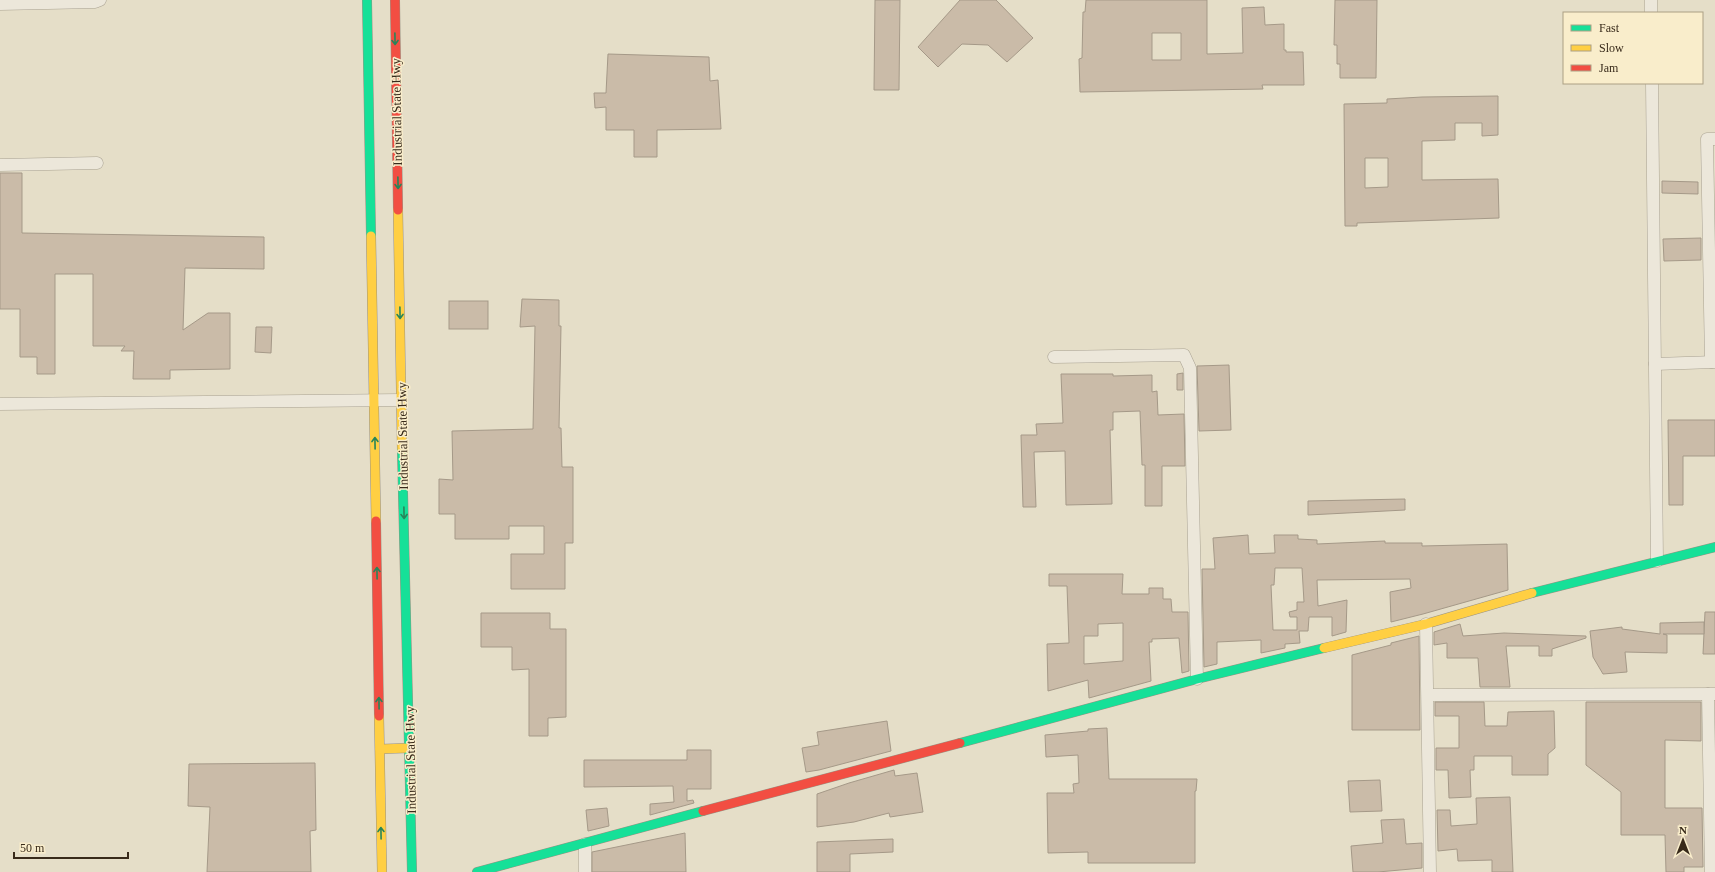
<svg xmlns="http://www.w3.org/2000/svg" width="1715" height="872" font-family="Georgia,serif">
	<rect width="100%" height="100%" fill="#e5dec8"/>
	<g fill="#cabba8" stroke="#a59988" fill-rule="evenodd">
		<polygon points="875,0 900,0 899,90 874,90"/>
		<polygon points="960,0 996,0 1033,38 1007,62 988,45 962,44 938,67 918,47"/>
		<path d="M1086 0H1207V54L1243 53 1242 8 1264 7 1265 25 1284 24V50H1286V52H1303L1304 85H1262L1263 89 1080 92 1079 59 1082 58 1083 12H1085ZM1152 33H1181V60H1152Z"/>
		<polygon points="1335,0 1377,0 1376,78 1340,78 1340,64 1337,64 1337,45 1334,45"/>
		<polygon points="608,54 709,57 710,81 718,80 721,129 657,130 657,157 634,157 634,130 606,130 606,107 595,108 594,93 606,93"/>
		<path d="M1498 96V135L1482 136V123H1455V140L1422 141V180L1498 179 1499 218 1357 223V226H1345L1344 104 1387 103V99L1422 97ZM1365 158H1388V187L1365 188Z"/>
		<polygon points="0,173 22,173 22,233 264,237 264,269 185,268 183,330 208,313 230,313 230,369 170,370 170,379 133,379 134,351 121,351 125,346 93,346 93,274 55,274 55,374 37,374 37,357 20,357 20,309 0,309"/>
		<polygon points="1662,181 1698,182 1698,194 1662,193"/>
		<polygon points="1701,238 1701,260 1664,261 1663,239"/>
		<polygon points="522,299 559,300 559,326 561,326 559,428 561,428 562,467 573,467 573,543 565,543 565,589 511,589 511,554 544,554 544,526 509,526 509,539 455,539 455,514 439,514 439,479 453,480 452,431 533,429 535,326 520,327"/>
		<rect x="449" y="301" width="39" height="28"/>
		<polygon points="256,327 272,327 271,353 255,352"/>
		<polygon points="1229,365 1231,430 1199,431 1197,366"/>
		<polygon points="1183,373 1183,390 1177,390 1177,374"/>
		<polygon points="1061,374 1113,374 1113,376 1152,375 1152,392 1157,391 1158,415 1184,414 1185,466 1162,466 1162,506 1145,506 1145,465 1142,465 1140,411 1113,412 1113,430 1110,430 1112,504 1066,505 1065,451 1034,452 1036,507 1023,507 1021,435 1037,435 1036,424 1063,423"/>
		<polygon points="1668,420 1715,420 1715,456 1683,456 1683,505 1669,505"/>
		<polygon points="1405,499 1405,510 1308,515 1308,501"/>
		<path d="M1248 535 1249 554 1275 553 1274 535H1298V539L1317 540V544L1385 541V543H1422V546L1507 544 1508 590 1423 614 1391 622 1390 592 1411 588 1410 579 1317 580 1318 606 1347 600 1346 632 1332 636V617H1309L1308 631H1299L1300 643 1285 644V648L1261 653V640L1217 642V664L1204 667 1202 569H1215L1213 538ZM1275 568H1302L1304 602H1297V610L1289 612 1290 617H1297V630H1273L1271 585H1274Z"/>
		<path d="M1049 574H1123L1122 594H1149V588H1163V599H1171L1172 612H1188L1189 671 1182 673 1179 638 1152 639V642H1149L1151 681 1089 698 1088 680 1048 691 1047 644 1069 643 1067 586H1049ZM1123 623V661L1084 664V636H1098V624Z"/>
		<polygon points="1705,612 1715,612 1715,654 1703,654"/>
		<polygon points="481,613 550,613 550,629 566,629 566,717 548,718 548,736 529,736 529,669 512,670 512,647 481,647"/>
		<polygon points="1704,622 1704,634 1663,634 1667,635 1667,653 1625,652 1627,672 1603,674 1593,657 1590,631 1622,627 1622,629 1660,634 1660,623"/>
		<polygon points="1460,624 1463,636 1504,633 1586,636 1586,638 1552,649 1552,656 1539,656 1539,646 1506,646 1510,687 1480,687 1478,658 1447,658 1447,643 1434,645 1434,632"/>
		<polygon points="1419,636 1420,730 1352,730 1352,655 1391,645 1391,643"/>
		<polygon points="1435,702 1484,702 1485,726 1507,726 1508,712 1554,711 1555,748 1548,754 1548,775 1512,775 1512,756 1474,756 1474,770 1470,770 1471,797 1449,798 1448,770 1436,770 1436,748 1459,748 1459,716 1435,716"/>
		<polygon points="1586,702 1701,702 1701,741 1665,740 1665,808 1702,808 1703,867 1684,867 1684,872 1666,872 1665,835 1621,835 1621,792 1586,765"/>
		<polygon points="887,721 891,751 819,770 806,772 802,748 819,745 817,732"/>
		<polygon points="1107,728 1109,779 1197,779 1196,791 1195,791 1195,863 1088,863 1088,852 1048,853 1047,793 1074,793 1073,784 1079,783 1078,755 1046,757 1045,735 1088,731 1088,729"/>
		<polygon points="687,750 711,750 711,789 687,789 687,801 693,800 694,803 650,815 650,804 674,802 673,786 584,787 584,760 687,760"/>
		<polygon points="315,763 316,830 310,831 311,872 207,872 210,807 188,806 189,764"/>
		<polygon points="894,770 895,776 917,773 923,812 890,817 889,813 854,822 817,827 817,794 849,783"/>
		<polygon points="1380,780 1382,811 1350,812 1348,781"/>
		<polygon points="1510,797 1513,872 1492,872 1492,860 1458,861 1457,849 1438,851 1437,810 1450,810 1451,826 1477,824 1476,798"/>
		<polygon points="607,808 609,826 588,831 586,810"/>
		<polygon points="1404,819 1406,844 1422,843 1422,868 1378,872 1353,872 1351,846 1383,843 1381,820"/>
		<polygon points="685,833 686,872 592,872 592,852"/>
		<polygon points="893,839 893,852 850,854 850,872 817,872 817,842"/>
	</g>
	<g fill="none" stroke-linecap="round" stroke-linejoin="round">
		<defs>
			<g id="street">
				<polyline points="1651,0 1651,13"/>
				<polyline points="0,4 95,2 100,0"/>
				<polyline points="1652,83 1657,561"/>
				<polyline points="0,165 97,163"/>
				<polyline points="1054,357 1184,355 1190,368 1197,679"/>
				<polyline points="1711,362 1707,139 1715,139"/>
				<polyline points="1655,364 1715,362"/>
				<polyline points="0,404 401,400"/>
				<polyline points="1426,624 1430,872"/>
				<polyline points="1708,694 1711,872"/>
				<polyline points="1428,695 1715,694"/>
				<polyline points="585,872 585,844"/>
			</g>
			<g id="fast">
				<polyline points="367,0 371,236"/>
				<polyline points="402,450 412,872"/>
				<polyline points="1532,593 1715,547"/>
				<polyline points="960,743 1197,679 1324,648"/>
				<polyline points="477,872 703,811"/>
			</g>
			<g id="slow">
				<polyline points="398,210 402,450"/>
				<polyline points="371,236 376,521"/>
				<polyline points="1324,648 1426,624 1532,593"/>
				<polyline points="379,716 382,872"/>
				<polyline points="380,749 409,748"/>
			</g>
			<g id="jam">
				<polyline points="395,0 398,210"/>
				<polyline points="376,521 379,716"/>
				<polyline points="703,811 960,743"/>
			</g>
		</defs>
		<use href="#street" stroke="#a9a292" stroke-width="13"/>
		<use href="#fast" stroke="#999182" stroke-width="10"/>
		<use href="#slow" stroke="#999182" stroke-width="10"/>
		<use href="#jam" stroke="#999182" stroke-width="10"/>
		<use href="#street" stroke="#ece7da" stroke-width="12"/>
		<use href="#fast" stroke="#16e098" stroke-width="9"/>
		<use href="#slow" stroke="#ffcf43" stroke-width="9"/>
		<use href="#jam" stroke="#f24e42" stroke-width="9"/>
	</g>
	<defs><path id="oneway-shaft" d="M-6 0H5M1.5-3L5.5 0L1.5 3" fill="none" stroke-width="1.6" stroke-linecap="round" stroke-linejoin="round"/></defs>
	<g stroke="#278559">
		<use href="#oneway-shaft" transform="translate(395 39) rotate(89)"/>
		<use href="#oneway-shaft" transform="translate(398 183) rotate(89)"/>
		<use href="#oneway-shaft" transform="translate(400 313) rotate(89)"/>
		<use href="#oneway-shaft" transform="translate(375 443) rotate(-91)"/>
		<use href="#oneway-shaft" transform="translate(404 513) rotate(89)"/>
		<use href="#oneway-shaft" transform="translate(377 573) rotate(-91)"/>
		<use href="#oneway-shaft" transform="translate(379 703) rotate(-91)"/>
		<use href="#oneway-shaft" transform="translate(381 833) rotate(-91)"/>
	</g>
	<g text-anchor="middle" stroke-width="3" stroke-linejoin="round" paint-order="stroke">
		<g font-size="13" fill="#382a1a" stroke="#f9edcb">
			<text transform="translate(396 112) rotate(-91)" y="5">Industrial State Hwy</text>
			<text transform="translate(402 436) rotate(-91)" y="5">Industrial State Hwy</text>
			<text transform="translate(410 760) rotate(-91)" y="5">Industrial State Hwy</text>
		</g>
	</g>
	<rect x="1563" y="12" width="140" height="72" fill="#f9edcb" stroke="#ac9f84"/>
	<rect x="1571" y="25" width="20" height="6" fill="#16e098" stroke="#ac9f84"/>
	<text x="1599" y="32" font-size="12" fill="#382a1a">Fast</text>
	<rect x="1571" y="45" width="20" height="6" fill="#ffcf43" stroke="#ac9f84"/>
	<text x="1599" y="52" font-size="12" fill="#382a1a">Slow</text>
	<rect x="1571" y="65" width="20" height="6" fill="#f24e42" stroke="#ac9f84"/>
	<text x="1599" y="72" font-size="12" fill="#382a1a">Jam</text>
	<g transform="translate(1683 840)" stroke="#f9edcb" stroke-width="3" paint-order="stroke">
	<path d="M0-3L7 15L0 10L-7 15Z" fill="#382a1a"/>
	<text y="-6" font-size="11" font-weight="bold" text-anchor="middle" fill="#382a1a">N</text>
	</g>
	<path d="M14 852v6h114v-6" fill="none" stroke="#382a1a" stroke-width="2"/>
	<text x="20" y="852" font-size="12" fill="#382a1a" stroke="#f9edcb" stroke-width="3" paint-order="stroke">50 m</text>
</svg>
